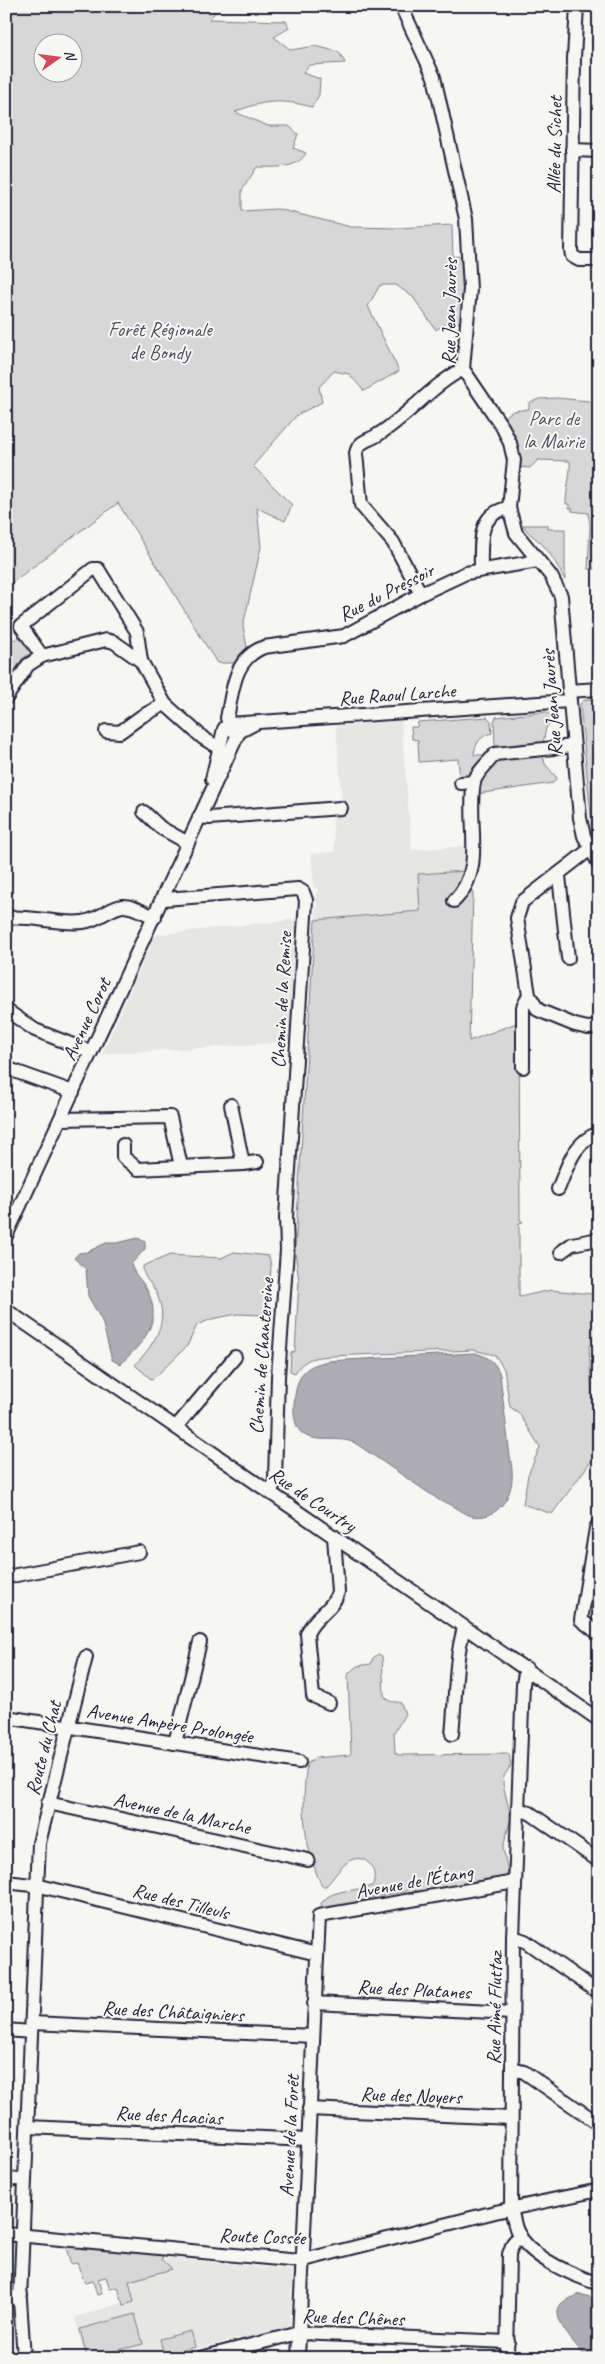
<svg xmlns="http://www.w3.org/2000/svg" width="605" height="2364" font-family="Caveat,sans-serif">
	<rect width="100%" height="100%" fill="#f6f6f2"/>
	<filter id="ink" filterUnits="userSpaceOnUse"><feTurbulence type="fractalNoise" baseFrequency=".02" numOctaves="2"/><feDisplacementMap in="SourceGraphic" scale="10" xChannelSelector="R" yChannelSelector="G"/><feConvolveMatrix kernelMatrix="1 2 1 2 8 2 1 2 1" color-interpolation-filters="sRGB"/></filter>
	<g filter="url(#ink)">
		<g fill="#e6e6e4">
			<polygon points="401,721 412,850 464,846 465,871 420,911 315,920 317,888 314,888 311,854 335,852 332,817 343,816 336,726"/>
			<polygon points="298,919 292,1042 102,1054 155,935"/>
			<polygon points="169,2258 293,2270 290,2328 243,2340 239,2338 164,2358 85,2358 75,2317 122,2303 123,2305 134,2302 129,2281 131,2267"/>
		</g>
		<g fill="#d7d7d7" stroke="#7c7c89" fill-rule="evenodd">
			<path d="M6 6H222L209 19 286 21 289 28 274 37 291 50 315 46 339 52 345 63 309 65 303 73 320 79 319 95 312 107C282 99 263 100 235 112L268 126H289L298 134 293 148 306 153C297 170 274 167 257 167L242 190V211L278 209 351 227 399 228 452 225 453 257 465 255 466 298 462 322 445 324 436 330 413 297 396 285H380L368 306 399 371 364 391 349 374 334 371 319 387 322 402 297 415 253 466 292 505 285 521 257 508 261 547 243 626 247 647 235 663H217L118 503 6 587ZM42 42H72V72H42Z"/>
			<path d="M557 398 599 402V569H588L590 525 588 513 572 511V508H569V504H566C566 489 571 475 570 461L538 460 530 468 519 467V454L504 417 513 411 529 409V403L539 399Z"/>
			<path d="M523 525H548V529H565V580C558 567 552 555 543 545 535 537 528 534 523 525Z"/>
			<polygon points="6,631 14,640 20,636 34,651 22,659 11,677 6,674"/>
			<polygon points="599,698 599,851 593,836 580,704 584,700"/>
			<polygon points="546,712 557,721 552,720 546,728 542,748 502,748 495,746 494,721 496,717"/>
			<path d="M487 717 491 721 492 733C480 736 475 744 474 755H488L473 779 460 780 458 759 419 762 418 740 412 739 411 727H417L418 722Z"/>
			<polygon points="542,752 545,764 557,778 553,783 476,794 477,782 504,756"/>
			<path d="M465 871 473 893 469 1041 519 1022 520 1220 523 1222 519 1223V1297L551 1290 592 1294 599 1292V1343L589 1346 595 1456 552 1514 523 1504 528 1475 540 1447 519 1413 510 1407 504 1369 495 1355 473 1350 332 1356C315 1357 304 1358 295 1373L290 1371 291 1353 295 1352 299 1281 295 1251 315 920 420 911 418 874Z"/>
			<path d="M234 1252 269 1256 271 1266 268 1310 264 1315 237 1314 212 1319 197 1325 187 1346 152 1380 135 1365C157 1341 172 1318 153 1287 147 1279 143 1276 143 1266L170 1255 221 1258Z"/>
			<path d="M378 1654 382 1656 384 1695C390 1705 393 1700 401 1703L405 1714 394 1733 395 1753 399 1755 509 1754 511 1765 504 1776 503 1784 511 1818 503 1848 508 1872 504 1879 497 1882 488 1880 465 1885 460 1884 449 1888 424 1893 410 1889 403 1892 378 1896 325 1912 321 1904C330 1888 356 1892 372 1886 379 1873 369 1853 351 1860 341 1865 334 1878 326 1886H322C303 1847 301 1806 307 1764L315 1758 349 1755 351 1753 348 1674 357 1666 371 1664 373 1658Z"/>
			<polygon points="65,2245 163,2254 162,2259 172,2269 129,2281 134,2302 123,2305 118,2287 110,2289 106,2277 98,2279 102,2294 97,2295 93,2281 85,2283 77,2263 71,2264"/>
			<polygon points="135,2314 143,2344 87,2358 80,2329"/>
			<polygon points="191,2331 195,2347 164,2355 160,2339"/>
		</g>
		<g fill="#adadb3" stroke="#757583">
			<path d="M138 1238 145 1242V1249L131 1264C134 1275 142 1280 147 1290 164 1322 142 1344 120 1364L112 1360 102 1321 88 1296 86 1269 74 1258 79 1253 87 1252 106 1243H117Z"/>
			<path d="M475 1353C489 1357 496 1362 500 1375 503 1400 506 1424 509 1448 510 1458 513 1469 512 1479 511 1495 501 1513 484 1516 464 1520 458 1504 442 1502L355 1443C337 1435 317 1444 303 1434 288 1424 294 1384 303 1373 310 1365 318 1364 327 1361Z"/>
			<path d="M580 2294 599 2300V2351L586 2357C577 2346 547 2316 562 2303 566 2299 575 2297 580 2294Z"/>
		</g>
		<g fill="none" stroke-linecap="round" stroke-linejoin="round">
			<defs>
				<g id="minor">
					<polyline points="401,6 434,77 466,219 470,289 463,369 503,428 510,443 514,460 509,508 516,533 551,576 561,596 580,818 584,836 599,864"/>
					<polyline points="577,6 574,58 571,250 572,256 579,260 599,260"/>
					<polyline points="572,150 599,151"/>
					<path d="M481 570C481 543 477 513 509 508"/>
					<path d="M421 594 393 542 361 505 356 453C359 440 369 441 379 434 409 415 431 386 463 369"/>
					<polyline points="42,656 21,626 93,569 98,569 137,632 141,661"/>
					<polyline points="568,691 599,689"/>
					<polyline points="6,698 28,665 42,656 106,640 114,642 141,661 165,704 203,738 219,748"/>
					<path d="M232 730 227 718C233 690 233 659 264 647L344 636 421 594 466 573 538 561"/>
					<polyline points="106,731 120,732 142,716 165,704"/>
					<polyline points="212,779 224,729 228,724 569,701"/>
					<polyline points="461,783 474,782"/>
					<polyline points="144,812 161,828 188,843"/>
					<polyline points="199,817 209,818 341,808"/>
					<polyline points="589,850 522,902 517,918 529,995 538,1010 575,1025 588,1028 599,1027"/>
					<polyline points="559,876 568,958"/>
					<polyline points="164,899 298,889 303,892 306,900 286,1217 287,1250 278,1377 275,1479 271,1493"/>
					<path d="M454 901C487 869 466 822 474 782 476 773 489 762 495 754L573 746"/>
					<path d="M6 918C32 915 58 925 83 922 99 920 109 908 122 906 132 905 146 914 155 917"/>
					<polyline points="6,1010 35,1030 91,1052"/>
					<polyline points="523,1067 523,1007 529,995"/>
					<polyline points="6,1068 73,1092"/>
					<polyline points="231,1105 243,1164"/>
					<polyline points="61,1119 170,1117 181,1166"/>
					<polyline points="123,1145 123,1157 138,1169 243,1164 257,1162"/>
					<path d="M558 1189C568 1166 573 1142 599 1133"/>
					<polyline points="6,1236 239,732 256,723"/>
					<polyline points="561,1252 572,1244 599,1239"/>
					<polyline points="6,1310 599,1720"/>
					<polyline points="176,1427 235,1357"/>
					<polyline points="599,1523 596,1528 581,1620 599,1634"/>
					<polyline points="6,1577 139,1552"/>
					<path d="M526 1668 523 1684 513 1937 511 2208C513 2216 514 2224 517 2231 529 2258 573 2275 599 2284"/>
					<path d="M329 1703 313 1696 307 1634C313 1617 333 1610 338 1592L334 1536"/>
					<polyline points="6,1717 299,1762"/>
					<path d="M452 1734C456 1698 454 1663 464 1628"/>
					<polyline points="175,1743 200,1642"/>
					<polyline points="48,1803 308,1860"/>
					<polyline points="518,1809 530,1813 599,1861"/>
					<polyline points="6,1882 40,1886 317,1954"/>
					<polyline points="513,1937 525,1941 599,1993"/>
					<polyline points="314,2003 512,2013"/>
					<polyline points="32,2023 313,2036"/>
					<polyline points="6,2030 31,2032"/>
					<polyline points="512,2069 524,2072 599,2124"/>
					<polyline points="309,2109 511,2118"/>
					<polyline points="28,2127 308,2140"/>
					<polyline points="6,2178 25,2180"/>
					<polyline points="6,2234 300,2261 495,2212 599,2190"/>
					<polyline points="6,2300 21,2295"/>
					<polyline points="24,2358 20,2300 39,1843 86,1657"/>
					<polyline points="200,2358 299,2333 508,2342"/>
					<polyline points="298,2358 319,1916 515,1882"/>
					<polyline points="507,2358 509,2254 513,2243 520,2236"/>
				</g>
			</defs>
			<use href="#minor" stroke="#22223b" stroke-width="16"/>
			<use href="#minor" stroke="#f6f6f2" stroke-width="12"/>
		</g>
	</g>
	<g text-anchor="middle" stroke-width="4" stroke-linejoin="round" paint-order="stroke">
		<g font-size="20" fill="#22223b" stroke="#f6f6f2">
			<text transform="translate(554 145) rotate(-89)" y="7">Allée du Sichet</text>
			<text transform="translate(449 312) rotate(-89)" y="7">Rue Jean Jaurès</text>
			<text transform="translate(386 592) rotate(-27)" y="7">Rue du Pressoir</text>
			<text transform="translate(397 694) rotate(-4)" y="7">Rue Raoul Larche</text>
			<text transform="translate(551 703) rotate(-94)" y="7">Rue Jean Jaurès</text>
			<text transform="translate(281 1000) rotate(-87)" y="7">Chemin de la Remise</text>
			<text transform="translate(86 1019) rotate(-65)" y="7">Avenue Corot</text>
			<text transform="translate(261 1356) rotate(-86)" y="7">Chemin de Chantereine</text>
			<text transform="translate(313 1499) rotate(34)" y="7">Rue de Courtry</text>
			<text transform="translate(170 1723) rotate(9)" y="7">Avenue Ampère Prolongée</text>
			<text transform="translate(43 1748) rotate(-76)" y="7">Route du Chat</text>
			<text transform="translate(182 1813) rotate(12)" y="7">Avenue de la Marche</text>
			<text transform="translate(414 1881) rotate(-10)" y="7">Avenue de l’Étang</text>
			<text transform="translate(181 1901) rotate(14)" y="7">Rue des Tilleuls</text>
			<text transform="translate(414 1989) rotate(3)" y="7">Rue des Platanes</text>
			<text transform="translate(494 2008) rotate(-89)" y="7">Rue Aimé Fluttaz</text>
			<text transform="translate(173 2011) rotate(3)" y="7">Rue des Châtaigniers</text>
			<text transform="translate(411 2095) rotate(2)" y="7">Rue des Noyers</text>
			<text transform="translate(169 2115) rotate(3)" y="7">Rue des Acacias</text>
			<text transform="translate(289 2136) rotate(-87)" y="7">Avenue de la Forêt</text>
			<text transform="translate(262 2236) rotate(2)" y="7">Route Cossée</text>
			<text transform="translate(353 2317) rotate(2)" y="7">Rue des Chênes</text>
		</g>
		<g font-size="20" fill="#4f4f62" stroke="#f6f6f2">
			<text x="160" y="336">Forêt Régionale<tspan x="160" dy="23">de Bondy</tspan></text>
			<text x="554" y="425">Parc de<tspan x="554" dy="23">la Mairie</tspan></text>
		</g>
	</g>
	<rect width="605" height="2364" fill="none" stroke="#f6f6f2" stroke-width="25"/>
	<rect x="12" y="12" width="580" height="2339" fill="none" stroke="#22223b" stroke-width="2" filter="url(#ink)"/>
	<g transform="translate(58 58) rotate(76)"><circle r="24" fill="#f6f6f2" stroke="#a1a1a9"/>
	<path d="M0-4L9 19L0 12L-9 19Z" fill="#d1495b"/>
	<text y="-8" font-size="14" font-weight="bold" text-anchor="middle" fill="#22223b">N</text>
	</g>
</svg>
